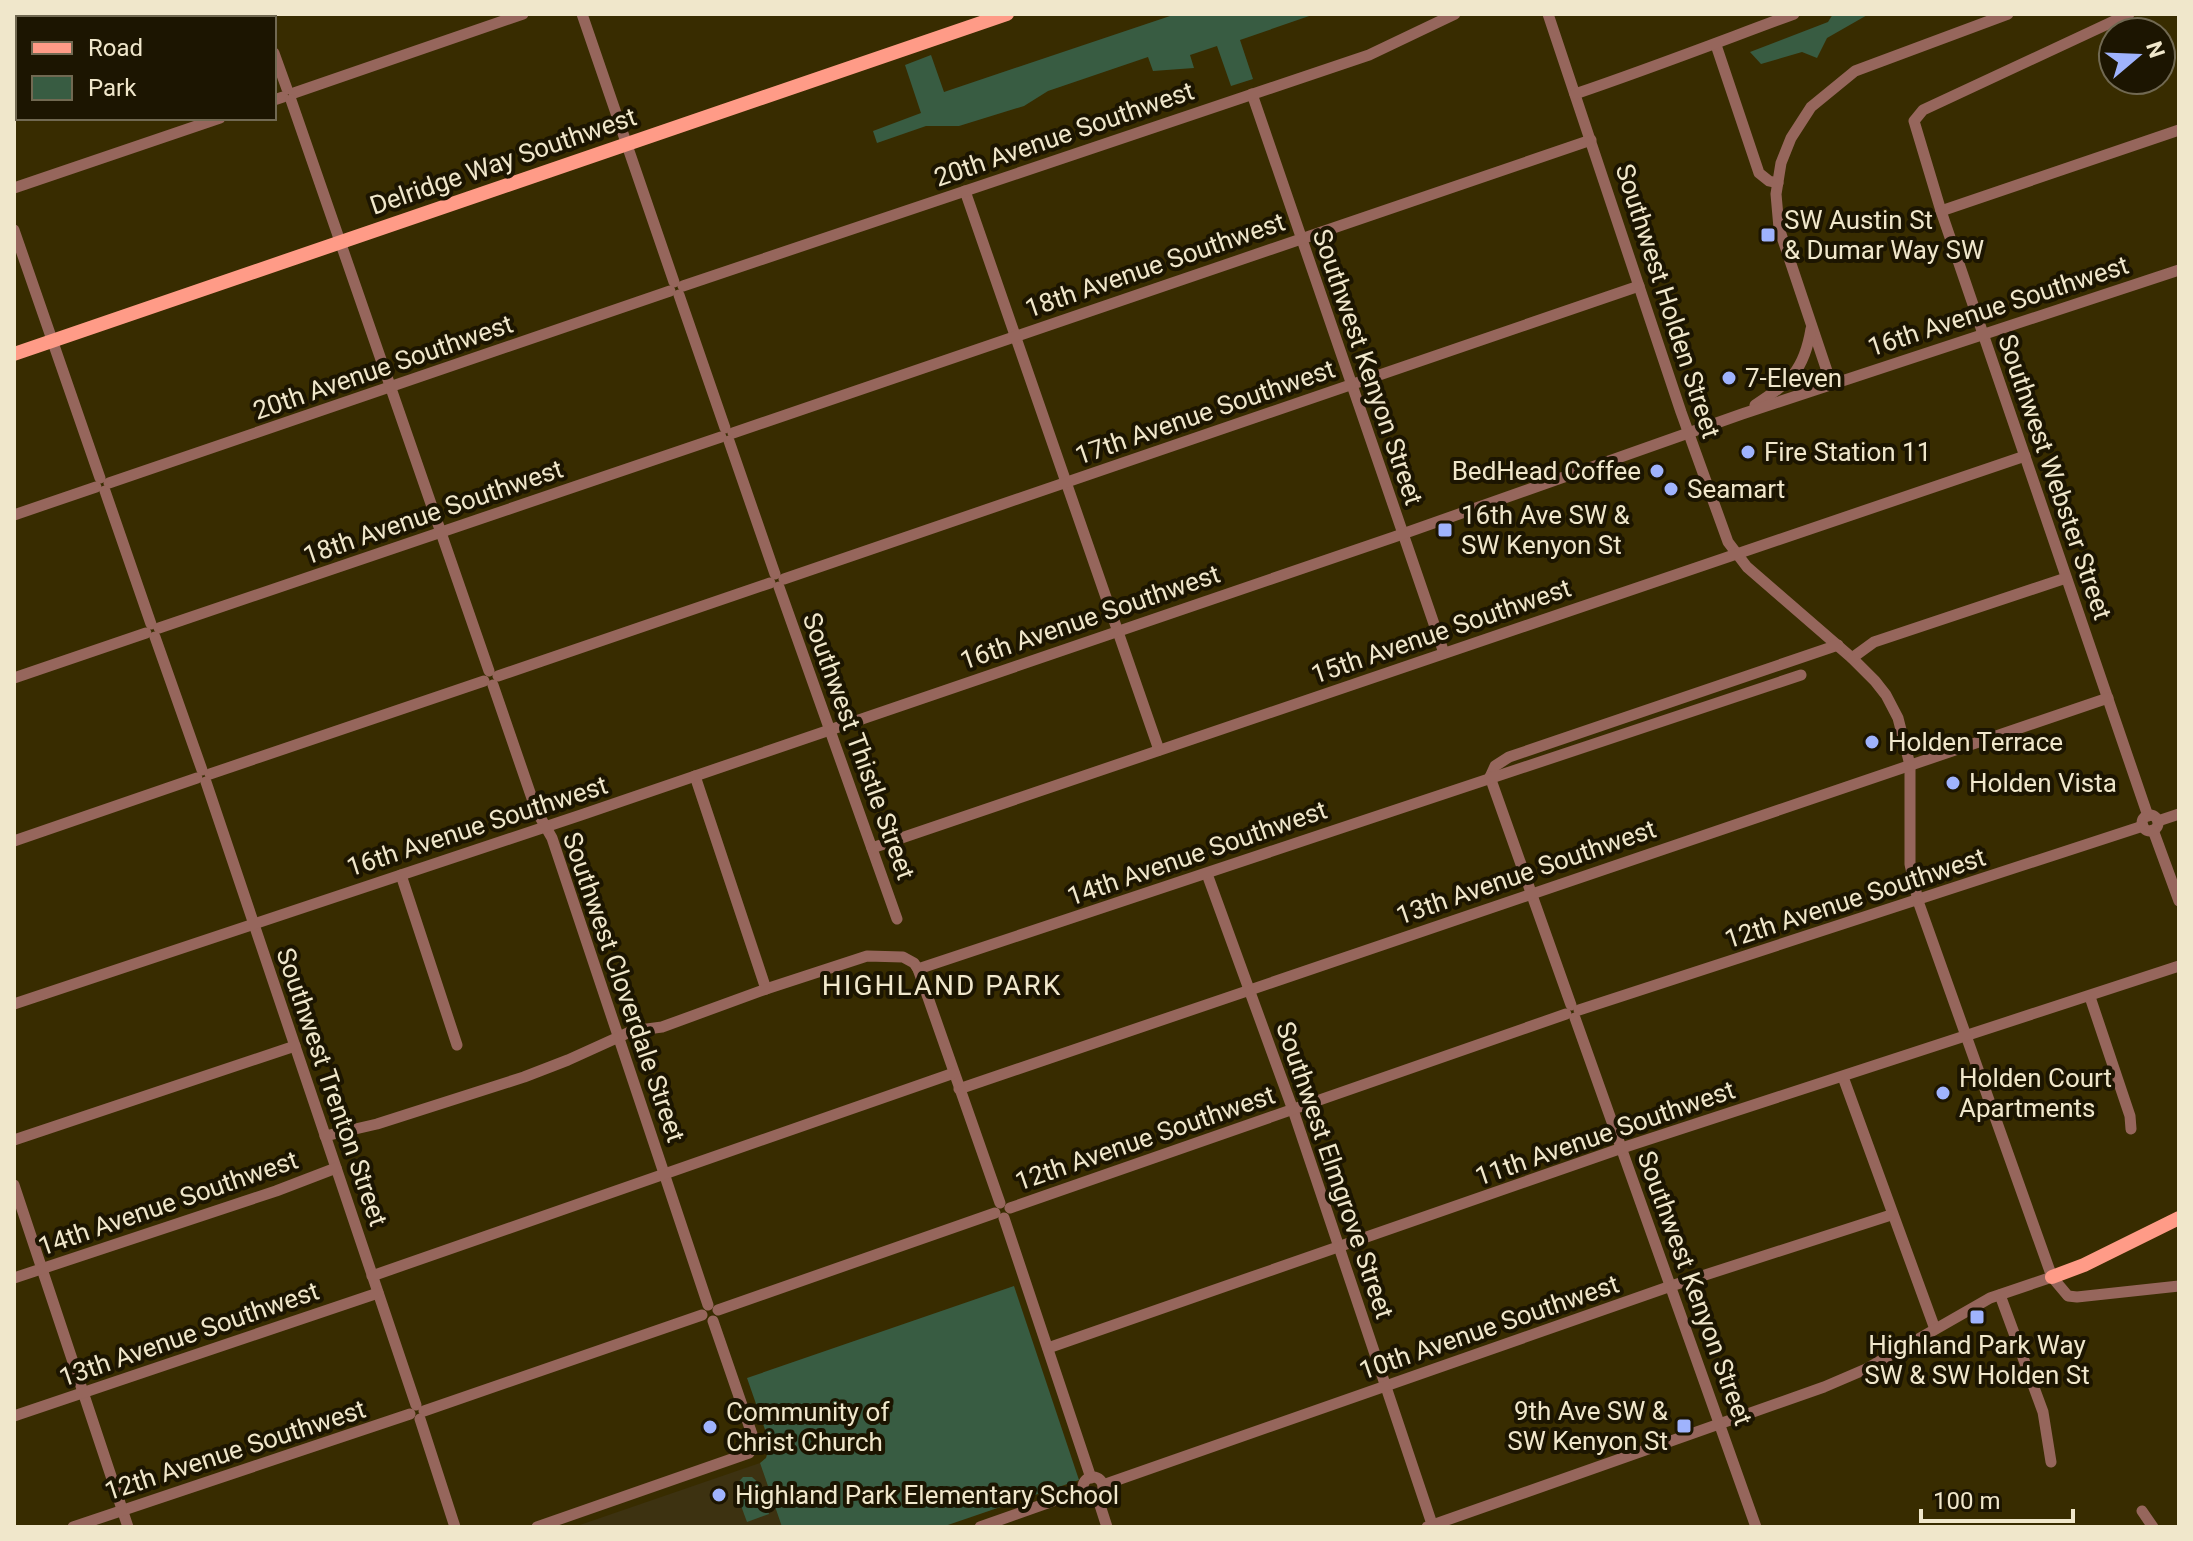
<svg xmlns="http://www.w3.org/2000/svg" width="2193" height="1541" font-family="Roboto,sans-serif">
	<rect width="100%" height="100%" fill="#382c00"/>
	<polygon fill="#3d3211" points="760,1463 782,1527 574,1527"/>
	<g fill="#385c42">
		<polygon points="1176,14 1315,14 1240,40 1253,79 1231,86 1217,46 1190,55 1194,68 1153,71 1148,57 1048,91 1024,106 959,126 926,126 877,143 873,131 921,113 905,65 931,55 944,92"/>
		<polygon points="1833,14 1869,14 1827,38 1817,58 1802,52 1761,64 1750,52 1828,22"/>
		<polygon points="1014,1286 1079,1480 942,1527 782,1527 760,1463 766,1458 770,1444 747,1378"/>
		<polygon points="743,1477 752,1477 761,1485 769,1514 747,1522 734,1487"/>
	</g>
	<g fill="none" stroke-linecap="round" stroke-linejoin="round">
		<g stroke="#96665c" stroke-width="11">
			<polyline points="260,14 262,18"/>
			<polyline points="582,14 674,282"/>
			<polyline points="1548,14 1681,412 1728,542 1747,567 1852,658 1875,681 1886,695 1898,718 1910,765 1910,864 1918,901 2052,1277 2068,1296 2077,1297 2179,1286"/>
			<polyline points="2129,14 1923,110 1914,121 1941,211 2148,816"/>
			<polyline points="31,18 42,14"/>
			<polyline points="14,24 18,22"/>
			<polyline points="1716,45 1759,173 1769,181 1778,183"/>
			<polyline points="274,53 287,89"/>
			<polyline points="294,93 523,14"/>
			<polyline points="1252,94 1444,653"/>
			<path d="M1575 94C1649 69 1721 41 1794 14"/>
			<polyline points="274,100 283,97"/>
			<polyline points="291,100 489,671"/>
			<polyline points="14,188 220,118"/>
			<polyline points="965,191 1159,750"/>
			<polyline points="1941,211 2179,130"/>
			<polyline points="14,230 100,478"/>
			<polyline points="683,286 1369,55 1455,14"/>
			<polyline points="679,295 725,428"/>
			<polyline points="1831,383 1779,228 1776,194 1781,163 1791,138 1811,107 1855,71 2008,14"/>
			<path d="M1755 405C1790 382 1804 371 1811 329"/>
			<polyline points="733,433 1591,140"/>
			<polyline points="729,441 775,574"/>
			<polyline points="109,483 670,291"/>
			<polyline points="105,491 151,624"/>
			<polyline points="14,515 96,487"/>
			<polyline points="784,579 1639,286"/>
			<polyline points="779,587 897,919"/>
			<polyline points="159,628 721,437"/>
			<polyline points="155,637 202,770"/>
			<polyline points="1852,658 1874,642 2066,578"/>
			<polyline points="498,676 770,583"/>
			<polyline points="14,678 146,633"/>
			<polyline points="493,685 536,810 552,838 708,1305"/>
			<polyline points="210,774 484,681"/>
			<polyline points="695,776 766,989"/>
			<polyline points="1490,777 1495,766 1509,757 1838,645"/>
			<polyline points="1490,777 1571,1005"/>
			<polyline points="206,782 416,1405"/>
			<circle cx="2150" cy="823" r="8"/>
			<polyline points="2158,821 2179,814"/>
			<polyline points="2153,830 2179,901"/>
			<polyline points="14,841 197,778"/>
			<polyline points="872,848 2025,456"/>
			<polyline points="1207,874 1293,1110 1433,1527"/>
			<polyline points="401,875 457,1045"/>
			<polyline points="918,969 1801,675"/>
			<polyline points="2090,997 2130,1116 2131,1129"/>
			<polyline points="14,1004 584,814 1394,537 1742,414 2179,270"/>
			<polyline points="1579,1010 2143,826"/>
			<polyline points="1575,1018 1756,1527"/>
			<polyline points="1843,1077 1935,1329"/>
			<polyline points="959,1089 2108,698"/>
			<polyline points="325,1136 377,1124 524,1077 568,1060 632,1031 662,1027 766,989 867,956 903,957 914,963 918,969 1000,1203"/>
			<polyline points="14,1140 295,1046"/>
			<polyline points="14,1185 128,1527"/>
			<polyline points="1010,1208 1566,1014"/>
			<polyline points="1004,1218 1091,1478"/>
			<polyline points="372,1276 954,1073"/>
			<polyline points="14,1278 276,1191 336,1168"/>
			<polyline points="2000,1295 2043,1412 2051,1462"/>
			<polyline points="718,1310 995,1213"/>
			<polyline points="1048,1348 1622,1148 2179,966"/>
			<polyline points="424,1411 702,1315"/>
			<polyline points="14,1416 378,1293"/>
			<polyline points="420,1419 455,1527"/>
			<circle cx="1093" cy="1487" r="10"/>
			<polyline points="1103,1485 1671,1286 1891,1215"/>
			<polyline points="1097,1496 1107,1527"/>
			<polyline points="2142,1511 2153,1527"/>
			<polyline points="73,1527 410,1414"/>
			<polyline points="537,1527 749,1453 754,1446 754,1440 713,1321"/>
			<polyline points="980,1527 1084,1490"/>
			<polyline points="1427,1527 1824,1387 1866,1369 1990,1298 2052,1277"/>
		</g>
		<g stroke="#ff9b87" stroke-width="14">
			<polyline points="14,354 1007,14"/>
			<polyline points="2052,1277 2084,1265 2179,1218"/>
		</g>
	</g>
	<g fill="#9fb3fd" stroke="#1c1501" stroke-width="3">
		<rect x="1760" y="227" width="16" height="16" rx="4"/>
		<circle cx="1729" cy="378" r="8"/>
		<circle cx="1748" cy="452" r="8"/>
		<circle cx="1657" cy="471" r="8"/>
		<circle cx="1671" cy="489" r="8"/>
		<rect x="1437" y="522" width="16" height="16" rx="4"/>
		<circle cx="1872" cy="742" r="8"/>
		<circle cx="1953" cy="783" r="8"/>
		<circle cx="1943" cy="1093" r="8"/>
		<rect x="1969" y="1309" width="16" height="16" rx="4"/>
		<rect x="1676" y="1418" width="16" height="16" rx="4"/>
		<circle cx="710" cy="1427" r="8"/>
		<circle cx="719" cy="1495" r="8"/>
	</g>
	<g text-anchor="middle" stroke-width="8" stroke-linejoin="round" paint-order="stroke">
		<g font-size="26" fill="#f0e7cb" stroke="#1c1501">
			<text transform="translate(1064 134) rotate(-19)" y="9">20th Avenue Southwest</text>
			<text transform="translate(503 161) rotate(-19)" y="9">Delridge Way Southwest</text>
			<text transform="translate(1155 265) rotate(-19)" y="9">18th Avenue Southwest</text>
			<text transform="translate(1668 301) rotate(72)" y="9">Southwest Holden Street</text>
			<text transform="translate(1998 306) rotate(-18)" y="9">16th Avenue Southwest</text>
			<text transform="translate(383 367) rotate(-19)" y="9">20th Avenue Southwest</text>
			<text transform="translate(1368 367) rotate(71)" y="9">Southwest Kenyon Street</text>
			<text transform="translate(1205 412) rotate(-19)" y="9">17th Avenue Southwest</text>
			<text transform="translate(2055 477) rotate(71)" y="9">Southwest Webster Street</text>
			<text transform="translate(433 512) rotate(-19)" y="9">18th Avenue Southwest</text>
			<text transform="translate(1090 617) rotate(-19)" y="9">16th Avenue Southwest</text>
			<text transform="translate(1441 631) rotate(-19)" y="9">15th Avenue Southwest</text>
			<text transform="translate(859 746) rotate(70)" y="9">Southwest Thistle Street</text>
			<text transform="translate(477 826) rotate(-18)" y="9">16th Avenue Southwest</text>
			<text transform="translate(1197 853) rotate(-19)" y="9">14th Avenue Southwest</text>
			<text transform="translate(1526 872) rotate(-19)" y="9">13th Avenue Southwest</text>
			<text transform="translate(1855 898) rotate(-18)" y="9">12th Avenue Southwest</text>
			<text transform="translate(624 987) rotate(71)" y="9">Southwest Cloverdale Street</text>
			<text transform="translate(332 1087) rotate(71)" y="9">Southwest Trenton Street</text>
			<text transform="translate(1605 1133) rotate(-19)" y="9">11th Avenue Southwest</text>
			<text transform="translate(1145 1138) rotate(-19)" y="9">12th Avenue Southwest</text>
			<text transform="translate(1335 1170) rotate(71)" y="9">Southwest Elmgrove Street</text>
			<text transform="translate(168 1203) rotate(-19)" y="9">14th Avenue Southwest</text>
			<text transform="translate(1695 1288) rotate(70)" y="9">Southwest Kenyon Street</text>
			<text transform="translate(1489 1327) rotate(-19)" y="9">10th Avenue Southwest</text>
			<text transform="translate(189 1334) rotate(-19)" y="9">13th Avenue Southwest</text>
			<text transform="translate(235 1450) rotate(-18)" y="9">12th Avenue Southwest</text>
		</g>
		<g font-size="26" fill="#f0e7cb" stroke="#1c1501" text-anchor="start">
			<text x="1784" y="229">SW Austin St<tspan x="1784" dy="30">&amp; Dumar Way SW</tspan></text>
			<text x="1745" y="387">7-Eleven</text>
			<text x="1764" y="461">Fire Station 11</text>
			<text x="1641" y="480" text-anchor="end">BedHead Coffee</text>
			<text x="1687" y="498">Seamart</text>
			<text x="1461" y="524">16th Ave SW &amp;<tspan x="1461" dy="30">SW Kenyon St</tspan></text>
			<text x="1888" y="751">Holden Terrace</text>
			<text x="1969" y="792">Holden Vista</text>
			<text x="1959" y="1087">Holden Court<tspan x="1959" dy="30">Apartments</tspan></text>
			<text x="1977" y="1354" text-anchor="middle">Highland Park Way<tspan x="1977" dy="30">SW &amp; SW Holden St</tspan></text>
			<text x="1668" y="1420" text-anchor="end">9th Ave SW &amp;<tspan x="1668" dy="30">SW Kenyon St</tspan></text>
			<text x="726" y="1421">Community of<tspan x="726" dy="30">Christ Church</tspan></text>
			<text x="735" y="1504">Highland Park Elementary School</text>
		</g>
		<g font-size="28" letter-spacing="2" fill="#f0e7cb" stroke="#1c1501">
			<text x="942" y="995">HIGHLAND PARK</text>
		</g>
	</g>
	<rect width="2193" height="1541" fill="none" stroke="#f0e7cb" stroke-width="32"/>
	<rect x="16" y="16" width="260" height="104" fill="#1c1501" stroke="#716952" stroke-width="2"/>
	<rect x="32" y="42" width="40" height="12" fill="#ff9b87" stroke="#716952" stroke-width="2"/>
	<text x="88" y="56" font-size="24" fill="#f0e7cb">Road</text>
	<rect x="32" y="76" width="40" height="24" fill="#385c42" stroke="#716952" stroke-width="2"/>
	<text x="88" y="96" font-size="24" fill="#f0e7cb">Park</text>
	<g transform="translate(2137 56) rotate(71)"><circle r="38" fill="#1c1501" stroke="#716952" stroke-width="2"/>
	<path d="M0-6L14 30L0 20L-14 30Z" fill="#9fb3fd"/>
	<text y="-12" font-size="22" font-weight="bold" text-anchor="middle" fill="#f0e7cb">N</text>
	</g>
	<path d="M1921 1509v12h152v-12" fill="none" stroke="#f0e7cb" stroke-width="4"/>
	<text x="1933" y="1509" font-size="24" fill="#f0e7cb" stroke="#1c1501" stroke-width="6" paint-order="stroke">100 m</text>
</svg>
